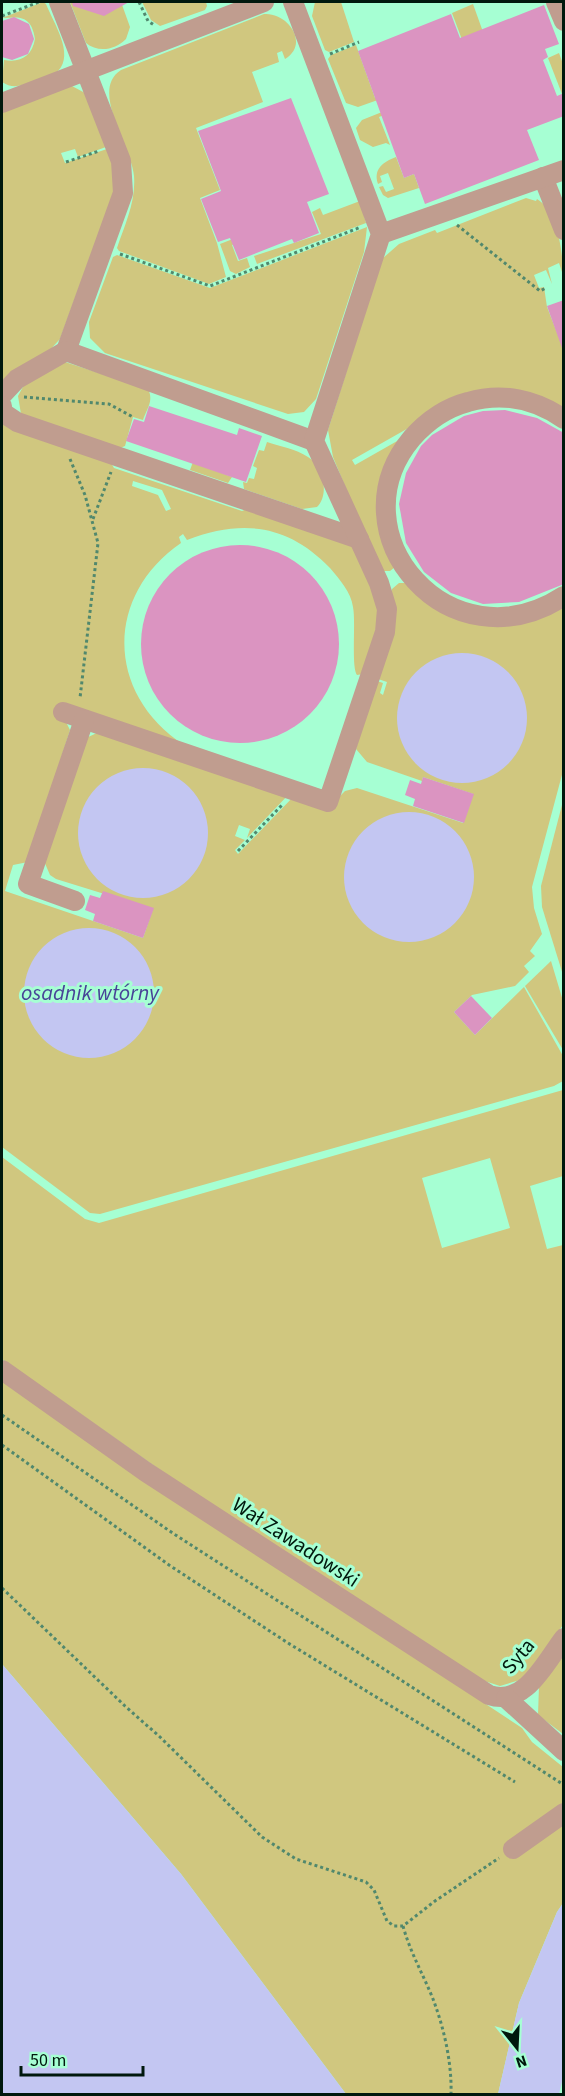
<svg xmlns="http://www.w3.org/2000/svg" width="565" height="2096" font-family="'Source Sans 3',sans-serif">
	<rect width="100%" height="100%" fill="#a6ffd3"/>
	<g fill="#d0c77f" fill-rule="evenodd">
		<path d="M43 2 46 4C53 22 75 54 58 71 51 77 39 79 31 82 19 87 11 88 2 82L4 60C21 63 32 56 35 39 31 13 17 18 2 18Z"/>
		<path d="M70 2H121L130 27 126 39C115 50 98 53 86 43Z"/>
		<polygon points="142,2 206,2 207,6 205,10 160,26 151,20"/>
		<polygon points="315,2 341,2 354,42 329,52 325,50 312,16"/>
		<polygon points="473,4 497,71 379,117 390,145 386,143 373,147 360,140 356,128 362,120 407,102 470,61 452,13"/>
		<path d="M264 14C288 12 310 44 285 59L282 51 277 53 279 62 252 72 263 102 196 128 220 190 200 198 217 243 226 277 209 284 119 251 117 248C125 224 136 202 134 176 132 147 89 90 121 70Z"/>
		<polygon points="356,45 375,98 403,91 358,107 346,103 328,59 331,55"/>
		<polygon points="559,53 563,64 562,94 548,58"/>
		<polygon points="70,85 85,93 106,147 78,157 75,149 61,153 65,163 107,149 112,161 115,189 60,339 47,353 2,380 2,109"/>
		<path d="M396 157 404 178 414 174 419 188 388 198 383 195 379 187 383 186 386 192 394 189 388 173 380 176 382 182 378 184C373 169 383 162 396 157Z"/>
		<path d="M526 198 536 201 537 199C558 211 563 253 563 275L559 263 548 268 552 284 546 270 534 275 539 288 544 287 547 307 563 348V410L520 394 412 426 352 460 355 465 406 436 395 457V567L390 571H383L378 566 333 457 328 430 382 259 399 244 435 230 437 233Z"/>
		<polygon points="360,201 366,223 257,264 254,256 321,234 312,212 320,208 323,215"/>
		<polygon points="367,227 364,252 316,399 304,412 288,414 105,353 90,338 89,322 113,257 117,255 210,288"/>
		<polygon points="238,237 239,242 232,245 238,261 247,258 250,267 236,274 230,271 220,244"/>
		<path d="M65 362 148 389C154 401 147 408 143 420L133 417 125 446 120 448 21 414 18 396 24 385Z"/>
		<path d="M2 422 108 458 114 468 242 511 252 507 350 540 381 611 363 674 357 675C351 668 356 621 353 607 351 592 340 580 330 568 288 524 242 519 187 540L183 534 179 537 181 543C104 596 106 694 184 745L66 722 70 730 28 862 13 865 5 891 143 938 153 909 56 879 50 875 44 861 86 738 99 732 290 793 247 838 250 829 239 825 235 836 245 840 235 850 238 854 295 795 340 796 345 791 357 788 463 823 473 794 423 777 422 781 367 762 356 749 374 680 383 683 380 693 383 695 387 682 375 678 392 589 399 583H405L429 602 534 619 563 605V771L532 887 534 908 542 934 530 951 535 956 524 966 529 972 515 986 472 995 454 1012 475 1035 524 987 563 1056V1081L554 1086 100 1214 90 1213 2 1147ZM133 481 162 490 171 509 166 511 158 495 132 486Z"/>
		<path d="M267 442C279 446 296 449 308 457 323 466 330 494 317 507L302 509 244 489 243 482 247 483 249 478 254 479 257 468 253 466 259 450 264 451Z"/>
		<polygon points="193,462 232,477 228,483 190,470"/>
		<polygon points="563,801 563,975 542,907 541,886"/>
		<polygon points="551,961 563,1001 563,1050 525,986"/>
		<path d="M563 1090V1176L530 1186 547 1249 563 1245V1625L523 1679 500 1686 472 1677 183 1486 2 1359V1157L85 1219 99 1223ZM490 1158 510 1228 442 1248 422 1178Z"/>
		<polygon points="2,1380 209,1522 522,1728 532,1742 563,1767 563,1903 557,1912 519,2003 498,2094 346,2094 181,1874 2,1664"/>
		<polygon points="563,1654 563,1734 538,1715 539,1686"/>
	</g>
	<g fill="#c3c6f2">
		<circle cx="462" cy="718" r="65"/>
		<circle cx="143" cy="833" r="65"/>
		<circle cx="409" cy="877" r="65"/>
		<circle cx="89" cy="993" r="65"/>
		<polygon points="2,1664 181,1874 346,2094 2,2094"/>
		<polygon points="563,1903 564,2074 559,2094 498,2094 519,2003 557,1912"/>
	</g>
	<g fill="#db94c1">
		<polygon points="72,2 129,2 104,16 73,6"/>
		<polygon points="544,5 559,44 545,49 548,57 543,60 557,96 564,93 564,116 527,130 539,160 425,204 414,174 404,178 358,51 451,14 460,38"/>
		<polygon points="14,17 29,24 34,39 28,54 12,60 2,57 2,21"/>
		<polygon points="291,98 329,194 307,202 319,233 294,243 292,239 239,260 230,238 218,242 201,199 221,191 198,131"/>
		<polygon points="564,300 564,348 562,348 547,306"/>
		<polygon points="149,406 237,435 239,428 262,436 246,482 126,441 134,419 144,422"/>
		<polygon points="505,410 537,418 564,433 564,584 519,602 483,604 451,593 424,572 406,543 399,504 406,473 421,446 432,435 464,416 483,411"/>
		<circle cx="240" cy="644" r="99"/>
		<polygon points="423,777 474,794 464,823 413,806 415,799 405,795 410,780 421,784"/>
		<polygon points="103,891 154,908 143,938 93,921 95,914 85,910 90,895 100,898"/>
		<polygon points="471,996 492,1018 475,1035 454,1012"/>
	</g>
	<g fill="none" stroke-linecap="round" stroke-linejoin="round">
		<g stroke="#51886d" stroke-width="3" stroke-dasharray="3 3" stroke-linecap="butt">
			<polyline points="139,2 148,21 154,25"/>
			<polyline points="2,16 39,2"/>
			<polyline points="330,54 359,42"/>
			<polyline points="66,162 99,151"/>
			<polyline points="457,225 540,291 546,288"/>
			<polyline points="120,254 210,286 361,227"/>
			<polyline points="24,397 109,404 133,417"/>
			<polyline points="70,459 85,495 98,543 80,698"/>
			<polyline points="93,519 111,472"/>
			<polyline points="238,851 282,805"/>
			<polyline points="2,1415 174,1534 564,1785"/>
			<polyline points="2,1445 169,1565 288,1643 515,1782"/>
			<polyline points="2,1588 125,1706 160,1737 262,1837 296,1859 366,1882 374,1890 387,1921 394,1926 403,1926 435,1901 499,1858"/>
			<path d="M403 1926C410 1952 423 1974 433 1999 444 2028 452 2063 451 2094"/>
		</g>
		<g stroke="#c09d8f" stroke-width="20">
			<polyline points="59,2 121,161 123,193 66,351"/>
			<polyline points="556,2 564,21"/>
			<polyline points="2,103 264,2"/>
			<polyline points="543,177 564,230"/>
			<polyline points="381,234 564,170"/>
			<polyline points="2,395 17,379 66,351 314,441"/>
			<polyline points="2,406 2,412 17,422 359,539"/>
			<path d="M564 419C535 399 502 392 468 402 445 408 428 420 412 438 332 533 450 670 564 596"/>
			<polyline points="63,712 328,802 385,632 387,609 379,583 314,441 381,234 293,2"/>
			<polyline points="75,901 28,884 84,720"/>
			<path d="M2 1370 146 1472 489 1695C525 1707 545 1663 564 1638"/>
			<polyline points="506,1698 564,1751"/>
			<polyline points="513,1849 564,1813"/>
		</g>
	</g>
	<g text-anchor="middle" stroke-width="6" stroke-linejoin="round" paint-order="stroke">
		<g font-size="21" fill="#00180d" stroke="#a6ffd3">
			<text transform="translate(296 1542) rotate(33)" y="7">Wał Zawadowski</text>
			<text transform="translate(518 1656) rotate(-50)" y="7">Syta</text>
		</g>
		<g font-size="22" font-style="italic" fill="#484497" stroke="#a6ffd3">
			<text x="90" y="1000">osadnik wtórny</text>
		</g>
	</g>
	<rect width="565" height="2096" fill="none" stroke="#00180d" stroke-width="6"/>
	<g transform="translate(517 2048) rotate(162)" stroke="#a6ffd3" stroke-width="4.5" paint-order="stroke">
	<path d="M0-4.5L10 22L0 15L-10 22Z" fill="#00180d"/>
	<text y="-9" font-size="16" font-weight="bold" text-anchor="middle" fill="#00180d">N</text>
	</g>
	<path d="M21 2066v9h122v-9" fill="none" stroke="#00180d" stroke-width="3"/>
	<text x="30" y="2066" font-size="18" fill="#00180d" stroke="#a6ffd3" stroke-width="4.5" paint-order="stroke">50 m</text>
</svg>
